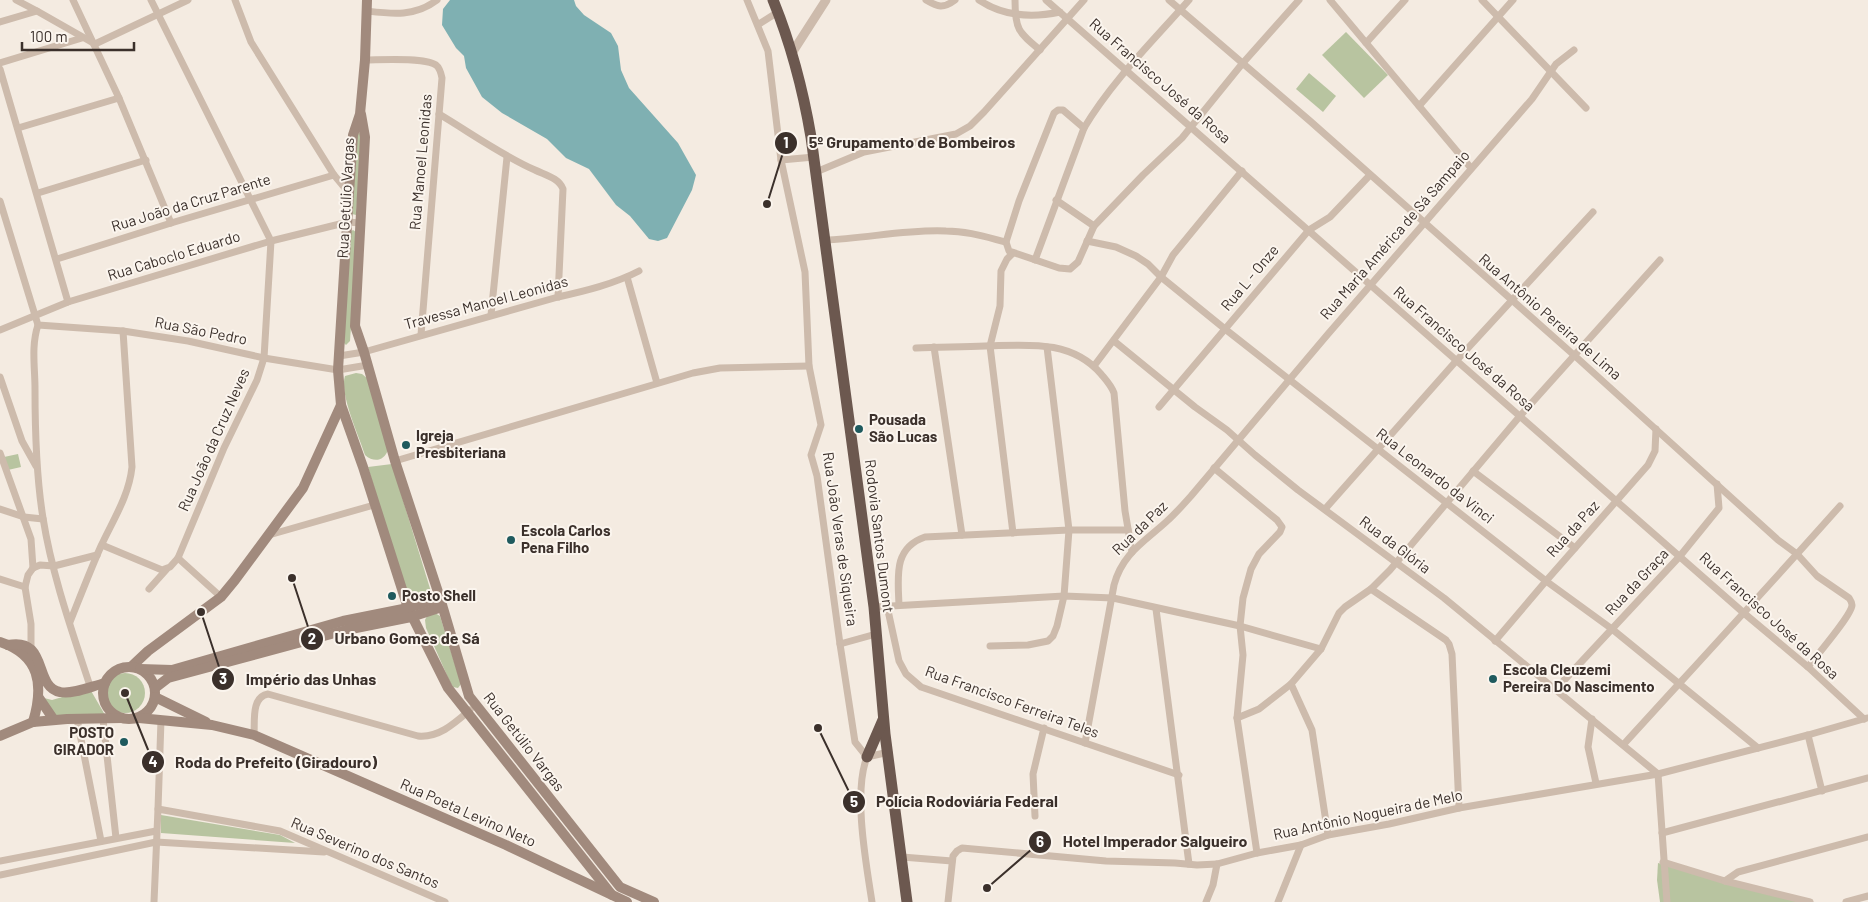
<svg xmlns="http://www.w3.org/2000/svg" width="1868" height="902" font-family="Barlow,sans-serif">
	<rect width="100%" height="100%" fill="#f4ebe1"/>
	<g fill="#b8c4a0">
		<polygon points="1346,32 1388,75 1364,98 1322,55"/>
		<polygon points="1309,73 1336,96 1323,112 1296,89"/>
		<polygon points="359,133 362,134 356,215 352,214 355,134"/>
		<polygon points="353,230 356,232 357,236 350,341 346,345 344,343 350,232"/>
		<path d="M356 373 362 374 368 379 388 450C384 461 374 463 365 455 359 436 339 393 345 376Z"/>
		<polygon points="18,454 21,467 8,470 4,457"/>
		<polygon points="392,464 432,595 408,602 368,467"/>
		<polygon points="435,613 440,616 461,684 458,688 453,687 450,682 426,628 425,620 428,614"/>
		<circle cx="125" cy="693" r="20"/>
		<polygon points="90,689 105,715 55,715 44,698 52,700"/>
		<polygon points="161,815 280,835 295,843 161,833"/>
		<polygon points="1658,863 1814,902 1660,902 1657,880"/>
	</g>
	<polygon fill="#7fb0b2" points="450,0 574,0 576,6 584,15 611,33 618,46 621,70 629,88 678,143 696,175 692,190 667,238 658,241 649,239 630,216 616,205 589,169 566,158 547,139 502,113 482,97 466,68 464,56 456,48 442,25 443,9"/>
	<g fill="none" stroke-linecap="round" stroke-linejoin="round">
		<g stroke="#cdbbac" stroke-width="7">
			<polyline points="16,0 37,11"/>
			<polyline points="73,0 119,98 171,223"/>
			<polyline points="235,0 251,42 334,175 349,193"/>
			<polyline points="747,0 768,51 781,160 805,272 809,366 821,425 811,455 817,476 840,644 855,742 867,757"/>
			<path d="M926 0C938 7 943 9 955 0"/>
			<path d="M979 0C1003 16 1032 18 1060 12"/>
			<path d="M1015 0C1015 29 1018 32 1040 50"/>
			<polyline points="1046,0 1745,614 1808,667 1864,719"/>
			<path d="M1169 0 1310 121 1575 356 1778 540 1797 554 1817 576 1849 598C1851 601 1852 602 1852 605 1852 615 1816 656 1808 667"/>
			<polyline points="1330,0 1471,168"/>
			<polyline points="1482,0 1586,108"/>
			<path d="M367 11C392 14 415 17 437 0"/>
			<polyline points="0,22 37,11 95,44 188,0"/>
			<polyline points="759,24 778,12"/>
			<polyline points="1366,43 1405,0"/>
			<path d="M365 60C380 60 424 57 436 65 440 68 441 73 442 78L421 335"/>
			<polyline points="0,63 82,38"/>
			<polyline points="0,69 68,302"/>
			<polyline points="1419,106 1513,0"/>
			<path d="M439 114C471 133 501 155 535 170 545 175 559 178 563 189L558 297"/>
			<polyline points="18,128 119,98"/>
			<polyline points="1084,128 1063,110 1058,110 1054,113 1019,201 1006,242 1009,251 1059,268 1070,269 1078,262 1094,226 1143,175 1182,138 1242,64 1299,0"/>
			<polyline points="781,160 814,157"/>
			<polyline points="816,172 864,152 956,134 970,126 984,112 1084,0"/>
			<polyline points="38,193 146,160"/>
			<polyline points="1056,200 1094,226"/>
			<polyline points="0,201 38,325 123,331 188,341 264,358 338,370 368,365"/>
			<path d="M824 240C865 239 905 229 946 231 967 231 986 237 1006 242"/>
			<polyline points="1087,241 1116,247 1136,256 1148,264 1161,277 1225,329 1546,581 1612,629 1758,748"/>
			<polyline points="1013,253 1007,259 1001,271 1000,306 990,346 1013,533"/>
			<polyline points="57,259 171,223 334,175"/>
			<path d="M1035 260 1084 128C1112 81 1153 41 1189 0"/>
			<polyline points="627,277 657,383"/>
			<polyline points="491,315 507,157"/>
			<path d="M38 325C31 346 35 367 35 389 35 432 36 475 43 518 52 575 72 631 90 686"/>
			<polyline points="0,330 68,302 271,241 348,222 360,223"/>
			<polyline points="1114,341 1195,407 1227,430 1255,455 1298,490 1444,598 1658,774"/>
			<polyline points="934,347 962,535"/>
			<path d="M916 348C939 347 962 347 985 346 1026 345 1071 339 1101 374 1106 380 1111 385 1114 393L1125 511 1132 552"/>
			<path d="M339 356 364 352 558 297C585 291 614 284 639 271"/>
			<polyline points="1094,366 1161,277 1173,255 1242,171"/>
			<polyline points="0,377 22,441 36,466"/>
			<polyline points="1159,407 1309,230 1330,217 1370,175"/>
			<polyline points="0,453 31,539 33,568"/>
			<polyline points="395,461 693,373 720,368 809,366"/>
			<polyline points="1214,468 1277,520 1282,527 1280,532 1259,554 1251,569 1243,598 1240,626 1243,655 1237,718 1257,853"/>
			<polyline points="1473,471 1575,548"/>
			<polyline points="0,509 24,517 43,519"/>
			<polyline points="1325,509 1457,360 1593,212"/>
			<polyline points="269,535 374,505"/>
			<polyline points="102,545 162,570 170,567 178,558 224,448 257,380 264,358 271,241 151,0"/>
			<polyline points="178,558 221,597"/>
			<polyline points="0,579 25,587"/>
			<polyline points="149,589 166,570"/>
			<polyline points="1371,589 1446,640 1449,644 1452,654 1459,808"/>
			<path d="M899 605C898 577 893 548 925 537L1069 530H1128"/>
			<polyline points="887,606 899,661 906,674 921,687 1179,775"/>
			<polyline points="874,607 1064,596 1113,598 1240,626 1321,649"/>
			<polyline points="1156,609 1189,864"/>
			<path d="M70 622C80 597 90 571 101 546 113 520 129 496 132 467L123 331"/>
			<polyline points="1495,641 1546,581 1648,465 1655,451 1656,429"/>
			<polyline points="840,644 876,634"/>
			<polyline points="990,646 1028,645 1048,641 1053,636 1057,626 1064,596 1069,530 1047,347"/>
			<polyline points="31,649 31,624 25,587 28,575 33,568 40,565 54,566 97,555"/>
			<polyline points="1291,684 1312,730 1328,835"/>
			<polyline points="1555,690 1680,556 1719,508 1717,484"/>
			<polyline points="1237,718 1259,709 1291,684 1321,649 1339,613 1345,607 1371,589 1390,570 1520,416 1660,260"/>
			<polyline points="77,719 101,841"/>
			<polyline points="103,719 116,838"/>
			<polyline points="1592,719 1588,747 1596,783"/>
			<path d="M254 735C255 721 251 697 268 694L418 736C439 738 455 723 470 710"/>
			<polyline points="1808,735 1822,791"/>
			<path d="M1085 743 1114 585C1122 554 1144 542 1166 522 1175 514 1183 505 1191 496L1328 334 1532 99 1556 64 1574 50"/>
			<path d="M1624 744C1696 665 1769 586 1840 506"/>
			<polyline points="1658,774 1667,902"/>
			<polyline points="158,809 161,720"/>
			<polyline points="1035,816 1033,774 1044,728"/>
			<polyline points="1662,833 1868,778"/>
			<polyline points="902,857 952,861"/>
			<polyline points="0,861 156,831"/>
			<polyline points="1663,862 1725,881 1810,902"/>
			<polyline points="0,875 156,842 324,852"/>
			<polyline points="1725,881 1738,872 1868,837"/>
			<polyline points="154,902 158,809 280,831 445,902"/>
			<path d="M872 902C866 863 853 792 867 757L889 752"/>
			<polyline points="948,902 953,856 957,851 962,848 1106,861 1175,863 1197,865 1217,864 1257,853 1301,845 1328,835 1389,824 1459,808 1658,774 1808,735 1867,718"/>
			<polyline points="1206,902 1213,885 1217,864"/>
			<polyline points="1278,902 1301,845"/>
			<polyline points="1846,902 1868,896"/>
		</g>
		<polyline stroke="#cdbbac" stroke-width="9" points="792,53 826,0"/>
		<g stroke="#a18a7d" stroke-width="10">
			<polyline points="367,0 365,60 360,114 353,135 349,193 338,370 341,405 363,467 408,608 448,688 612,895"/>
			<polyline points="361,114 365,137 355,326 364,352 395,461 440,598 469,696 620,887 654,902"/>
			<path d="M0 642C40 655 44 685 33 722"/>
			<path d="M8 645C49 637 33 687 60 692 72 695 92 686 105 683"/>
			<polyline points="131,667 148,651 221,597 235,580 303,488 341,405"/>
			<circle cx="129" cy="693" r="26"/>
			<polyline points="140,669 172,670 343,621 408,608 440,598"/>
			<polyline points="155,688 168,678 346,630 411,617 442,607"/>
			<polyline points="155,697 206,722"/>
			<polyline points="39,698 54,720"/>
			<polyline points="139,718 212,725 254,735 506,845 627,902"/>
			<polyline points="0,736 33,722 67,719 122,718"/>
		</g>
		<g stroke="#6c584f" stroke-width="11">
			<path d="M773 0C791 44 803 90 811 137L874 607 885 734 907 902"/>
			<polyline points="867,757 883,720"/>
		</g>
	</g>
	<g fill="#1f5a5e" stroke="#fbf5ee" stroke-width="2">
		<circle cx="859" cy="429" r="5"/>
		<circle cx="406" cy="445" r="5"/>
		<circle cx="511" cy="540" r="5"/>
		<circle cx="392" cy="596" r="5"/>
		<circle cx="1493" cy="679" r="5"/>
		<circle cx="124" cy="742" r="5"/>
	</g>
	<g text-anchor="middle" stroke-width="4" stroke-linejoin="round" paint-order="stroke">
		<g font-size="15" fill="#3b302b" stroke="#fbf5ee">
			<text transform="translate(1160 81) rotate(41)" y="5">Rua Francisco José da Rosa</text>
			<text transform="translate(421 162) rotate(-85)" y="5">Rua Manoel Leonidas</text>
			<text transform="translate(346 198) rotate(-87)" y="5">Rua Getúlio Vargas</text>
			<text transform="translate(191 203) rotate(-17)" y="5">Rua João da Cruz Parente</text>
			<text transform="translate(1395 235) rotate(-49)" y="5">Rua Maria América de Sá Sampaio</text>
			<text transform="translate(174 256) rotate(-17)" y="5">Rua Caboclo Eduardo</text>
			<text transform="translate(1250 278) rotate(-50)" y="5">Rua L - Onze</text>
			<text transform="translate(486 303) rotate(-15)" y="5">Travessa Manoel Leonidas</text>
			<text transform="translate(1550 317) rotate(41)" y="5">Rua Antônio Pereira de Lima</text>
			<text transform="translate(201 331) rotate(11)" y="5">Rua São Pedro</text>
			<text transform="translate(1464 349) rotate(41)" y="5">Rua Francisco José da Rosa</text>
			<text transform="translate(214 440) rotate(-66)" y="5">Rua João da Cruz Neves</text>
			<text transform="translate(1435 476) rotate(38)" y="5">Rua Leonardo da Vinci</text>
			<text transform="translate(1140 528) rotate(-44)" y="5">Rua da Paz</text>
			<text transform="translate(1573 529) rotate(-48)" y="5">Rua da Paz</text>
			<text transform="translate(879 536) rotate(83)" y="5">Rodovia Santos Dumont</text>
			<text transform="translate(840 539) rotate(82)" y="5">Rua João Veras de Siqueira</text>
			<text transform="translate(1395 545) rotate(37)" y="5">Rua da Glória</text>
			<text transform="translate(1637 582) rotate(-47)" y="5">Rua da Graça</text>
			<text transform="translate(1769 616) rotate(42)" y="5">Rua Francisco José da Rosa</text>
			<text transform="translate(1012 702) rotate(20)" y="5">Rua Francisco Ferreira Teles</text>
			<text transform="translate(524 742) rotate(52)" y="5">Rua Getúlio Vargas</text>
			<text transform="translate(468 813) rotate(24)" y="5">Rua Poeta Levino Neto</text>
			<text transform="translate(1368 815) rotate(-12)" y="5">Rua Antônio Nogueira de Melo</text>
			<text transform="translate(365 853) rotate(23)" y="5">Rua Severino dos Santos</text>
		</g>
		<g font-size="15" font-weight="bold" fill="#3b302b" stroke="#fbf5ee" text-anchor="start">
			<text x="869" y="425">Pousada<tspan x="869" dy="17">São Lucas</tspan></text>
			<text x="416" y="441">Igreja<tspan x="416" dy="17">Presbiteriana</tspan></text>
			<text x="521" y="536">Escola Carlos<tspan x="521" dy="17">Pena Filho</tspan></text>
			<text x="402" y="601">Posto Shell</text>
			<text x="1503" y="675">Escola Cleuzemi<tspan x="1503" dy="17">Pereira Do Nascimento</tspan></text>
			<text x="114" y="738" text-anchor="end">POSTO<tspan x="114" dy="17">GIRADOR</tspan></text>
		</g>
	</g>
	<path fill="none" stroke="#3b302b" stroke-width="2" d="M767 204L786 143M292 578L312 639M201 612L223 679M125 693L153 762M818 728L854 802M987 888L1040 842"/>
	<g fill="#3b302b" stroke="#fbf5ee" stroke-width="2">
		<circle cx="767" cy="204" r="5"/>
		<circle cx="292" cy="578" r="5"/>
		<circle cx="201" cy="612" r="5"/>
		<circle cx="125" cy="693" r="5"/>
		<circle cx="818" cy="728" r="5"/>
		<circle cx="987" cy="888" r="5"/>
		<circle cx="786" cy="143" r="12"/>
		<circle cx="312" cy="639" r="12"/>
		<circle cx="223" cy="679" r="12"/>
		<circle cx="153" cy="762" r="12"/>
		<circle cx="854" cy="802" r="12"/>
		<circle cx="1040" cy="842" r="12"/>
	</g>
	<g font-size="15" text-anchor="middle" font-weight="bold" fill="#fff">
		<text x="786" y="148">1</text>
		<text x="312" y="644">2</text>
		<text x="223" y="684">3</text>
		<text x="153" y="767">4</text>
		<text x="854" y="807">5</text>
		<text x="1040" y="847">6</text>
	</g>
	<g font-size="16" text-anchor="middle" font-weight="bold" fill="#3b302b" stroke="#fbf5ee" stroke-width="4" stroke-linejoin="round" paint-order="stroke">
		<text x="912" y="148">5º Grupamento de Bombeiros</text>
		<text x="407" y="644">Urbano Gomes de Sá</text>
		<text x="311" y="685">Império das Unhas</text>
		<text x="276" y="768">Roda do Prefeito (Giradouro)</text>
		<text x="967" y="807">Polícia Rodoviária Federal</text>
		<text x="1155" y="847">Hotel Imperador Salgueiro</text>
	</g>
	<path d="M22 42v8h112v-8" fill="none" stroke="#3b302b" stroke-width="2.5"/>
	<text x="30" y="42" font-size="15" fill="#3b302b" stroke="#fbf5ee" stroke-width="4" paint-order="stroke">100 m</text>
</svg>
